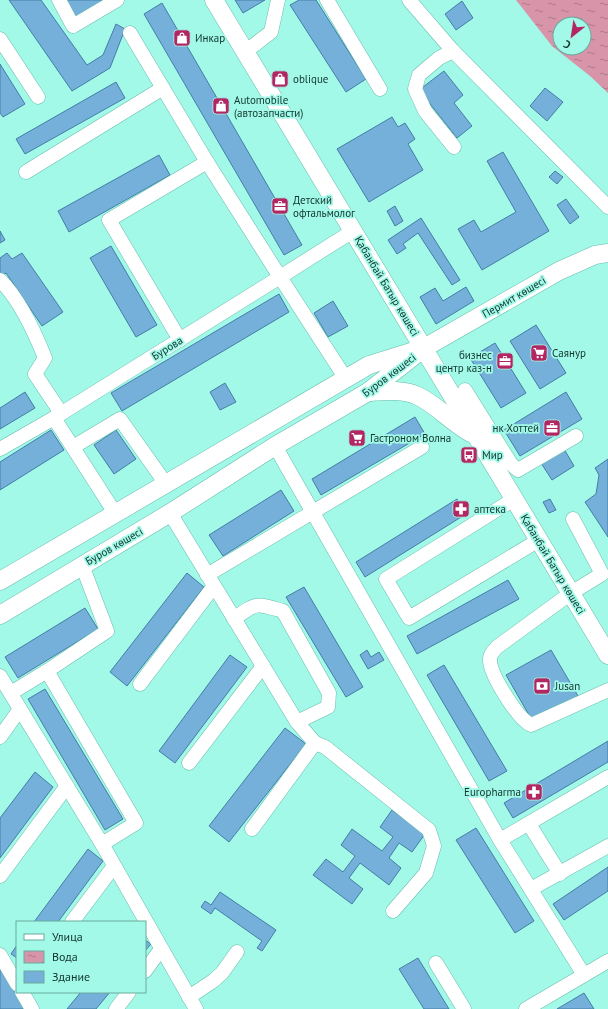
<svg xmlns="http://www.w3.org/2000/svg" width="608" height="1009" font-family="'PT Sans',sans-serif">
	<defs>
		<pattern id="water-ripples" width="26" height="14" patternUnits="userSpaceOnUse"><rect width="26" height="14" fill="#d894a8"/><path d="M2 4q2-2 4 0t4 0M15 11q2-2 4 0t4 0" fill="none" stroke="#ae7a89"/></pattern>
	</defs>
	<rect width="100%" height="100%" fill="#a3f9e8"/>
	<path fill="url(#water-ripples)" fill-rule="evenodd" d="M516 0H608V93L590 76 552 46ZM560 24H584V48H560Z"/>
	<g fill="#74b0da" stroke="#437ea5">
		<polygon points="9,0 41,0 87,65 103,55 116,24 125,29 110,68 72,91"/>
		<polygon points="64,0 105,0 75,18"/>
		<polygon points="235,0 265,0 243,13"/>
		<polygon points="299,0 316,0 366,79 346,92 290,5"/>
		<polygon points="462,1 473,18 456,30 445,14"/>
		<polygon points="162,3 302,245 284,255 144,14"/>
		<polygon points="0,64 25,104 3,117 0,113"/>
		<polygon points="444,71 463,95 454,103 472,126 457,138 419,90"/>
		<polygon points="116,82 125,98 25,154 16,139"/>
		<polygon points="545,88 563,102 547,121 530,106"/>
		<polygon points="392,117 398,127 405,123 415,139 408,144 423,170 369,202 337,149"/>
		<polygon points="503,152 549,231 482,270 458,229 474,220 481,232 516,212 487,161"/>
		<polygon points="159,155 170,175 69,232 58,211"/>
		<polygon points="555,171 563,177 557,184 549,177"/>
		<polygon points="566,199 579,217 570,224 557,205"/>
		<polygon points="395,206 403,221 395,226 387,211"/>
		<polygon points="421,218 460,280 452,285 418,233 403,244 406,248 397,254 388,240"/>
		<polygon points="0,231 5,240 0,243"/>
		<polygon points="111,246 157,325 136,337 90,258"/>
		<polygon points="7,253 12,259 22,253 63,312 42,326 6,273 2,276 0,274 0,258"/>
		<polygon points="466,287 474,301 436,324 420,297 435,288 443,301"/>
		<polygon points="279,294 289,312 122,411 111,393"/>
		<polygon points="333,301 348,326 328,337 314,313"/>
		<polygon points="536,325 566,373 540,389 510,341"/>
		<polygon points="495,343 526,393 501,408 470,358"/>
		<polygon points="225,383 236,402 220,410 210,392"/>
		<polygon points="25,392 35,408 0,429 0,408"/>
		<polygon points="566,392 582,419 520,456 504,430"/>
		<polygon points="415,417 425,434 321,495 312,479"/>
		<polygon points="51,430 64,450 0,490 0,462"/>
		<polygon points="116,430 136,459 114,474 94,445"/>
		<polygon points="564,449 574,466 552,480 541,463"/>
		<polygon points="608,459 608,537 585,502 596,494 599,475 595,468"/>
		<polygon points="281,490 294,511 223,556 209,535"/>
		<polygon points="457,499 466,514 365,577 356,562"/>
		<polygon points="550,499 556,510 549,513 543,502"/>
		<polygon points="187,573 204,587 127,686 110,672"/>
		<polygon points="508,580 519,599 417,654 407,636"/>
		<polygon points="304,587 363,687 346,697 286,597"/>
		<polygon points="85,608 98,629 18,678 5,657"/>
		<polygon points="367,650 371,657 379,652 384,660 368,669 360,655"/>
		<polygon points="551,650 578,696 533,722 506,675"/>
		<polygon points="230,655 247,667 175,763 159,751"/>
		<polygon points="444,665 507,771 489,781 427,675"/>
		<polygon points="45,689 123,819 105,830 28,699"/>
		<polygon points="285,728 306,744 229,842 209,826"/>
		<polygon points="608,741 608,762 513,818 504,803"/>
		<polygon points="35,772 53,787 0,858 0,818"/>
		<polygon points="392,810 425,834 412,852 399,843 389,858 401,868 389,885 360,863 349,878 363,889 352,904 313,875 326,859 343,872 355,856 341,845 352,829 382,851 393,837 380,827"/>
		<polygon points="476,828 534,921 515,933 456,840"/>
		<polygon points="88,849 103,861 58,922 34,922"/>
		<polygon points="608,867 608,891 564,920 553,904"/>
		<polygon points="220,892 276,930 262,951 257,948 262,941 215,908 211,914 201,907 205,901 211,905"/>
		<polygon points="145,940 151,944 145,951"/>
		<polygon points="17,945 17,958 11,954"/>
		<polygon points="418,958 449,1009 424,1009 399,969"/>
		<polygon points="0,967 26,1009 0,1009"/>
		<polygon points="81,992 110,992 96,1009 67,1009"/>
		<polygon points="584,993 594,1009 557,1009"/>
	</g>
	<g fill="none" stroke-linecap="round" stroke-linejoin="round">
		<defs>
			<g id="minor">
				<polyline points="59,0 73,26 117,0"/>
				<polyline points="327,0 380,89"/>
				<polyline points="409,0 453,51 608,207"/>
				<polyline points="130,33 207,162 109,220 180,340"/>
				<polyline points="0,39 38,97"/>
				<polyline points="453,51 439,58 419,75 415,89 425,111 454,147"/>
				<polyline points="245,52 271,32 278,0"/>
				<polyline points="26,172 163,88"/>
				<path d="M0 280C20 300 35 333 45 358L35 374 61 413"/>
				<polyline points="346,379 280,277 353,231"/>
				<polyline points="465,390 488,427"/>
				<polyline points="476,435 488,427 511,464 518,470 576,436"/>
				<polyline points="275,446 500,840 584,975"/>
				<polyline points="73,447 120,419 166,484"/>
				<polyline points="0,449 54,418"/>
				<polyline points="514,499 386,579 409,618 539,540"/>
				<polyline points="115,513 54,418 280,277 207,162"/>
				<polyline points="170,513 297,722 315,743 325,747 429,830 434,846 426,873 393,911"/>
				<path d="M573 519 602 574 571 593 497 647C493 651 489 656 490 661 491 676 518 719 531 725L608 690"/>
				<polyline points="207,575 422,447"/>
				<path d="M234 619C257 602 255 603 283 611L329 693 328 707 297 722"/>
				<polyline points="47,671 136,823 102,844"/>
				<polyline points="0,676 102,844 196,1009"/>
				<polyline points="140,684 214,586"/>
				<polyline points="11,693 47,671 107,631 82,565"/>
				<polyline points="0,737 20,709"/>
				<polyline points="189,763 263,666"/>
				<polyline points="529,824 560,874"/>
				<polyline points="252,829 315,743"/>
				<polyline points="500,840 608,777"/>
				<polyline points="0,876 67,786"/>
				<polyline points="531,889 608,846"/>
				<polyline points="72,922 114,866"/>
				<polyline points="0,955 17,984"/>
				<polyline points="436,963 464,1009"/>
				<polyline points="145,971 161,949"/>
				<polyline points="22,992 32,1009"/>
				<polyline points="189,997 213,981 222,973 237,952"/>
				<polyline points="116,1009 129,992"/>
				<polyline points="526,1009 608,961"/>
			</g>
			<g id="major">
				<polyline points="214,0 608,655"/>
				<path d="M368 392C384 391 403 389 418 396 437 405 452 423 471 433"/>
				<polyline points="0,581 369,365 414,351"/>
				<polyline points="0,615 170,513 275,446 368,392 424,348 559,271 595,255 608,253"/>
			</g>
		</defs>
		<use href="#minor" stroke="#68bdad" stroke-width="15"/>
		<use href="#major" stroke="#68bdad" stroke-width="19"/>
		<use href="#minor" stroke="#fff" stroke-width="14"/>
		<use href="#major" stroke="#fff" stroke-width="18"/>
	</g>
	<defs>
		<symbol id="shop-square" viewBox="-11 -11 22 22"><rect x="-9" y="-9" width="18" height="18" rx="4" fill="#b22763" stroke="#a3f9e8"/><path d="M-5-2.5h2.3a2.7 3.5 0 0 1 5.4 0H5L5.5 6h-11ZM-1.5-2.5h3a1.5 2.3 0 0 0-3 0Z" fill="#fff"/></symbol>
		<symbol id="office-square" viewBox="-11 -11 22 22"><rect x="-9" y="-9" width="18" height="18" rx="4" fill="#b22763" stroke="#a3f9e8"/><path d="M-6-3h4V-5.5h4V-3h4V5H-6ZM-1-4.5V-3h2v-1.5ZM-6 0V1H6V0Z" fill="#fff"/></symbol>
		<symbol id="supermarket-square" viewBox="-11 -11 22 22"><rect x="-9" y="-9" width="18" height="18" rx="4" fill="#b22763" stroke="#a3f9e8"/><path d="M-6-5.5h2.5l.6 2H6L4.5 2H-2.5L-4.4-4H-6ZM-1.5 3.2a1.3 1.3 0 1 0 .1 0ZM3 3.2a1.3 1.3 0 1 0 .1 0Z" fill="#fff"/></symbol>
		<symbol id="bus-square" viewBox="-11 -11 22 22"><rect x="-9" y="-9" width="18" height="18" rx="4" fill="#b22763" stroke="#a3f9e8"/><path d="M-5-6H5V4H4V6H2V4H-2V6H-4V4H-5ZM-3.5-4V0h7V-4ZM-3.5 1.2v1.5H-2V1.2ZM2 1.2v1.5H3.5V1.2Z" fill="#fff"/></symbol>
		<symbol id="pharmacy-square" viewBox="-11 -11 22 22"><rect x="-9" y="-9" width="18" height="18" rx="4" fill="#b22763" stroke="#a3f9e8"/><path d="M-2-6h4v4h4v4h-4v4h-4v-4h-4v-4h4Z" fill="#fff"/></symbol>
		<symbol id="bank-square" viewBox="-11 -11 22 22"><rect x="-9" y="-9" width="18" height="18" rx="4" fill="#b22763" stroke="#a3f9e8"/><path d="M-6-4H6V4H-6ZM0-2.3a2.3 2.3 0 1 0 0 4.6a2.3 2.3 0 1 0 0-4.6Z" fill="#fff"/></symbol>
	</defs>
	<g fill-rule="evenodd">
		<use href="#shop-square" x="172" y="28" width="20" height="20"/>
		<use href="#shop-square" x="270" y="69" width="20" height="20"/>
		<use href="#shop-square" x="211" y="96" width="20" height="20"/>
		<use href="#office-square" x="270" y="196" width="20" height="20"/>
		<use href="#supermarket-square" x="529" y="343" width="20" height="20"/>
		<use href="#office-square" x="495" y="351" width="20" height="20"/>
		<use href="#office-square" x="542" y="418" width="20" height="20"/>
		<use href="#supermarket-square" x="347" y="428" width="20" height="20"/>
		<use href="#bus-square" x="459" y="445" width="20" height="20"/>
		<use href="#pharmacy-square" x="451" y="499" width="20" height="20"/>
		<use href="#bank-square" x="532" y="676" width="20" height="20"/>
		<use href="#pharmacy-square" x="524" y="782" width="20" height="20"/>
	</g>
	<g text-anchor="middle" stroke-width="3.5" stroke-linejoin="round" paint-order="stroke">
		<g font-size="11" fill="#10352e" stroke="#a3f9e8" text-anchor="start">
			<text x="195" y="42">Инкар</text>
			<text x="293" y="83">oblique</text>
			<text x="234" y="104">Automobile<tspan x="234" dy="13">(автозапчасти)</tspan></text>
			<text x="293" y="204">Детский<tspan x="293" dy="13">офтальмолог</tspan></text>
			<text x="552" y="357">Саянур</text>
			<text x="492" y="359" text-anchor="end">бизнес<tspan x="492" dy="13">центр каз-н</tspan></text>
			<text x="539" y="432" text-anchor="end">нк Хоттей</text>
			<text x="370" y="442">Гастроном Волна</text>
			<text x="482" y="459">Мир</text>
			<text x="474" y="513">аптека</text>
			<text x="555" y="690">Jusan</text>
			<text x="521" y="796" text-anchor="end">Europharma</text>
		</g>
		<g font-size="11" fill="#10352e" stroke="#a3f9e8">
			<text transform="translate(387 286) rotate(59)" y="4">Қабанбай Батыр көшесі</text>
			<text transform="translate(514 297) rotate(-30)" y="4">Пермит көшесі</text>
			<text transform="translate(167 348) rotate(-32)" y="4">Бурова</text>
			<text transform="translate(389 375) rotate(-37)" y="4">Буров көшесі</text>
			<text transform="translate(114 546) rotate(-30)" y="4">Буров көшесі</text>
			<text transform="translate(553 564) rotate(59)" y="4">Қабанбай Батыр көшесі</text>
		</g>
	</g>
	<rect x="16" y="921" width="130" height="72" fill="#a3f9e8" stroke="#68ab9e"/>
	<rect x="24" y="934" width="20" height="6" fill="#ffffff" stroke="#68ab9e"/>
	<text x="52" y="941" font-size="12" fill="#10352e">Улица</text>
	<rect x="24" y="951" width="20" height="12" fill="url(#water-ripples)" stroke="#68ab9e"/>
	<text x="52" y="961" font-size="12" fill="#10352e">Вода</text>
	<rect x="24" y="971" width="20" height="12" fill="#74b0da" stroke="#68ab9e"/>
	<text x="52" y="981" font-size="12" fill="#10352e">Здание</text>
	<g transform="translate(572 36) rotate(210)"><circle r="19" fill="#a3f9e8" stroke="#68ab9e"/>
	<path d="M0-3L7 15L0 10L-7 15Z" fill="#b22763"/>
	<text y="-6" font-size="11" font-weight="bold" text-anchor="middle" fill="#10352e">С</text>
	</g>
</svg>
